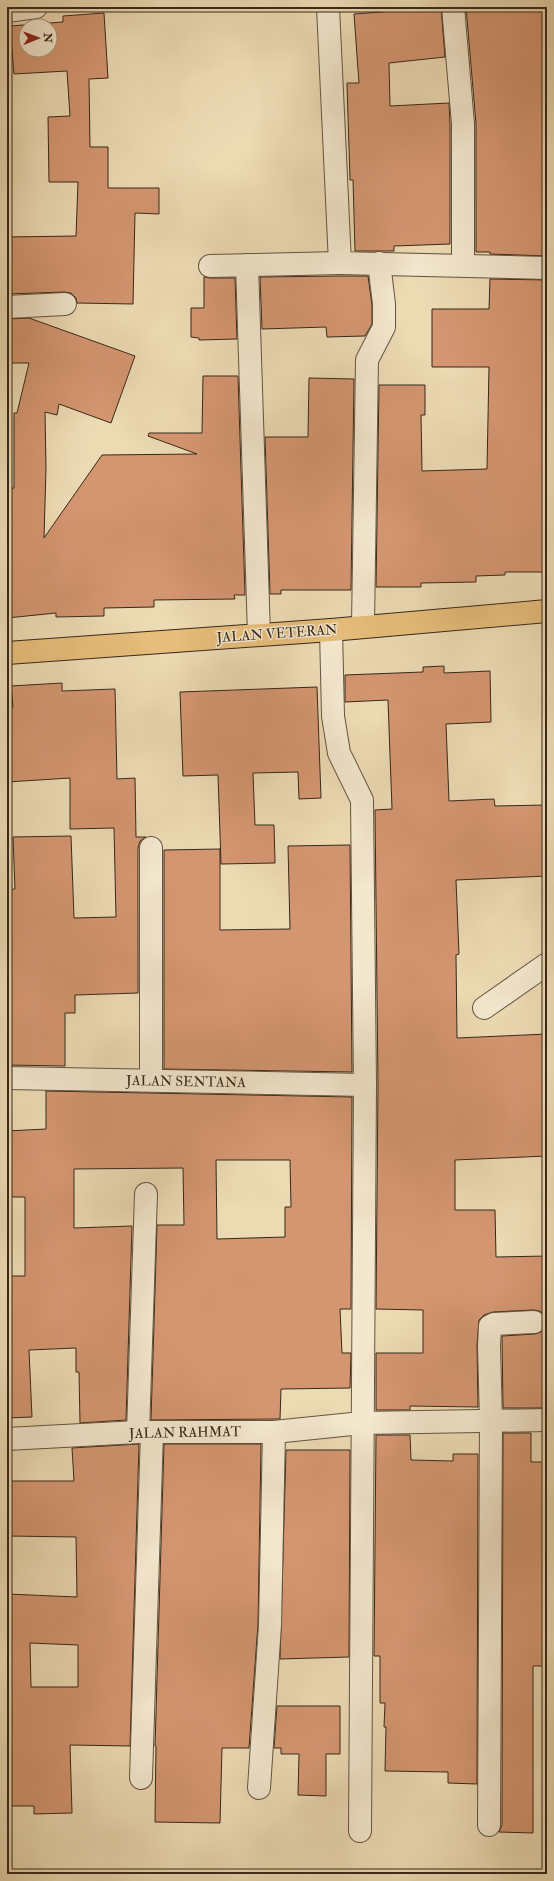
<svg xmlns="http://www.w3.org/2000/svg" width="554" height="1881" font-family="'IM FELL Double Pica',serif">
	<rect width="100%" height="100%" fill="#ecdab3"/>
	<filter id="stains"><feTurbulence type="fractalNoise" baseFrequency=".005" numOctaves="4"/><feColorMatrix values="0 0 0 0 .2 0 0 0 0 .09 0 0 0 0 .02 0 0 0 .5 -.17"/></filter>
	<radialGradient id="worn" r=".72"><stop offset=".6" stop-color="#630" stop-opacity="0"/><stop offset="1" stop-color="#630" stop-opacity=".3"/></radialGradient>
	<g fill="#d49671" stroke="#372819" fill-rule="evenodd">
		<polygon points="394,7 441,7 445,57 389,63 390,106 449,103 450,125 450,244 394,246 394,251 355,251 353,180 350,180 347,83 359,83 354,14 395,11"/>
		<polygon points="466,7 547,7 547,256 490,254 490,252 476,252 476,124"/>
		<path d="M104 13 108 78 89 79 90 147H108V188H159V214L135 213 133 304 77 303 76 298 71 293 64 292 7 294V237L76 236 78 182H49L48 117 70 116 67 71 14 74 10 26 63 22V16ZM26 26H50V50H26Z"/>
		<polygon points="340,276 368,276 372,305 372,324 365,336 327,337 326,327 262,329 260,277"/>
		<polygon points="204,277 210,278 235,278 237,339 199,340 199,338 191,337 191,308 204,308"/>
		<polygon points="490,279 547,280 547,572 505,572 505,575 476,576 476,582 421,583 421,587 376,587 379,385 425,385 425,415 421,415 422,471 487,469 489,367 432,367 432,309 489,309"/>
		<polygon points="29,318 135,356 111,423 59,404 57,415 45,412 46,468 44,538 102,455 197,454 148,436 149,433 202,433 203,376 238,376 245,595 234,595 235,599 154,600 154,607 104,608 104,616 56,617 56,613 7,618 7,489 14,488 14,413 17,413 29,363 7,363 7,319"/>
		<polygon points="309,378 354,379 351,590 281,590 281,594 270,594 265,437 308,437"/>
		<polygon points="444,666 444,673 490,671 491,722 446,724 449,801 494,799 495,806 547,805 547,876 456,880 459,954 456,955 457,1038 547,1034 547,1156 455,1160 455,1210 495,1210 496,1257 547,1256 547,1408 503,1408 502,1336 535,1334 541,1332 545,1327 546,1322 545,1316 540,1311 533,1310 493,1312 484,1315 479,1320 477,1345 478,1407 410,1406 410,1410 376,1410 376,1353 423,1353 423,1310 376,1309 378,1085 375,810 392,809 388,700 345,702 345,675 423,672 423,667"/>
		<polygon points="62,683 62,691 115,689 117,779 135,778 136,837 146,837 140,841 138,848 138,993 75,995 75,1013 65,1013 65,1066 7,1065 7,890 15,889 13,837 71,836 74,918 116,917 114,828 70,829 70,778 7,782 7,707 13,707 11,686"/>
		<polygon points="317,687 321,798 299,799 298,772 253,773 255,825 274,825 275,863 221,864 218,775 183,776 180,692"/>
		<polygon points="350,845 352,1072 164,1069 164,850 220,849 220,930 290,929 288,846"/>
		<path d="M46 1091 352 1097 351 1309H340L342 1353H351L350 1388 281 1389 280 1419 151 1420 157 1225H184L183 1168 74 1169V1228L132 1226 126 1420 80 1423 79 1372H76V1348L29 1350 32 1417 7 1418V1276H25V1197H7V1131L46 1129ZM216 1160H290L291 1207H285V1237L217 1239Z"/>
		<polygon points="503,1433 531,1433 531,1462 547,1462 547,1666 533,1666 533,1833 499,1832 502,1825"/>
		<polygon points="376,1435 410,1435 411,1460 453,1461 453,1454 478,1454 477,1784 448,1783 448,1772 385,1771 386,1727 384,1727 385,1703 380,1703 380,1656 374,1656"/>
		<path d="M139 1444 130 1746 70 1745 72 1813 34 1814V1806H7V1594L77 1597 76 1537 7 1536V1481H74L72 1448ZM30 1643 78 1645V1687H31Z"/>
		<polygon points="164,1444 261,1444 258,1624 249,1748 222,1748 220,1823 155,1822 156,1746 155,1746"/>
		<polygon points="286,1450 350,1450 349,1657 280,1659"/>
		<polygon points="277,1706 340,1706 340,1754 326,1754 326,1796 298,1795 299,1754 281,1754 281,1748 274,1748"/>
	</g>
	<g fill="none" stroke-linecap="round" stroke-linejoin="round">
		<defs>
			<g id="minor">
				<polyline points="328,7 340,263 547,268"/>
				<polyline points="453,7 463,124 463,265"/>
				<polyline points="7,11 36,7"/>
				<polyline points="247,265 259,635"/>
				<polyline points="210,266 340,263"/>
				<polyline points="7,307 65,304"/>
				<polyline points="363,626 367,360 384,327 384,304 379,263"/>
				<polyline points="331,630 333,716 339,753 362,800 365,1085 360,1831"/>
				<polyline points="484,1008 547,964"/>
				<polyline points="7,1078 365,1085"/>
				<polyline points="151,1080 151,848"/>
				<polyline points="138,1432 146,1194"/>
				<polyline points="7,1439 138,1432 274,1432 362,1423 547,1420"/>
				<polyline points="141,1778 152,1432"/>
				<polyline points="259,1788 270,1625 274,1432"/>
				<polyline points="489,1825 491,1421 489,1346 490,1326 494,1324 534,1322"/>
			</g>
			<polyline id="major" points="7,653 331,630 547,611"/>
		</defs>
		<use href="#minor" stroke="#645440" stroke-width="24"/>
		<use href="#major" stroke="#372819" stroke-width="24"/>
		<use href="#minor" stroke="#f3e7ce" stroke-width="22"/>
		<use href="#major" stroke="#e6bd7a" stroke-width="22"/>
	</g>
	<g text-anchor="middle" stroke-width="3" stroke-linejoin="round" paint-order="stroke">
		<g font-size="14" fill="#372819" stroke="#f3e7ce">
			<text transform="translate(277 633) rotate(-4)" y="5">JALAN VETERAN</text>
			<text transform="translate(186 1081) rotate(1)" y="5">JALAN SENTANA</text>
			<text transform="translate(185 1432) rotate(-1)" y="5">JALAN RAHMAT</text>
		</g>
	</g>
	<rect width="554" height="1881" fill="none" stroke="#ecdab3" stroke-width="24"/>
	<rect x="8" y="8" width="538" height="1865" fill="none" stroke="#372819" stroke-width="2"/>
	<rect x="12" y="12" width="530" height="1857" fill="none" stroke="#372819"/>
	<g transform="translate(38 38) rotate(89)"><circle r="19" fill="#f3e7ce" stroke="#a89b86"/>
	<path d="M0-3L7 15L0 10L-7 15Z" fill="#8f2418"/>
	<text y="-6" font-size="11" font-weight="bold" text-anchor="middle" fill="#372819">N</text>
	</g>
	<rect width="100%" height="100%" filter="url(#stains)"/>
	<rect width="100%" height="100%" fill="url(#worn)"/>
</svg>
